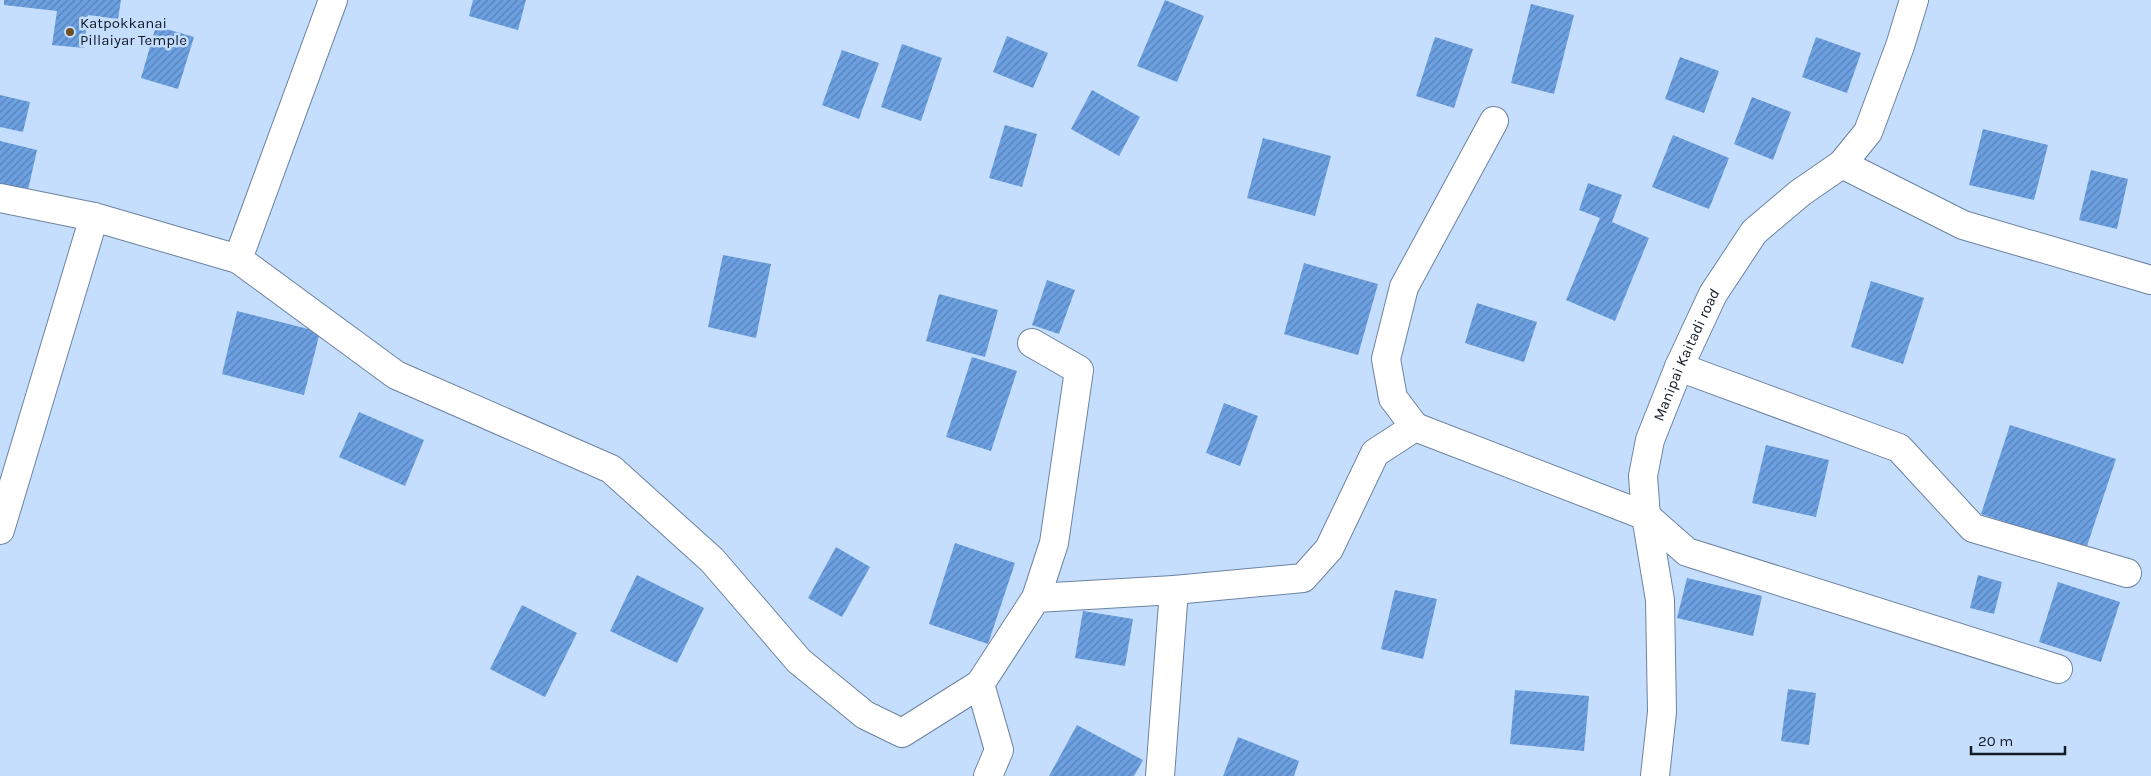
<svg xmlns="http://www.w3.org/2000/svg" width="2151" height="776" font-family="Karla,sans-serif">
	<defs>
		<pattern id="building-hatch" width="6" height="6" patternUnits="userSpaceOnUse" patternTransform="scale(1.25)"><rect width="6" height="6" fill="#6ca0e1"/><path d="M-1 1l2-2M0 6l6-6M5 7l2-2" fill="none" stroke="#5782b6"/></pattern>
	</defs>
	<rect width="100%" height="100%" fill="#c5defe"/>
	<g fill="url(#building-hatch)">
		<polygon points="4,0 121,0 118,19 88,15 84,48 52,45 57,11 4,5"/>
		<polygon points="473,0 526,0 518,30 469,16"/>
		<polygon points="1165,0 1204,16 1177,82 1137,66"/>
		<polygon points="1531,4 1574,15 1554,94 1511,83"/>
		<polygon points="156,26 194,37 178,89 141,78"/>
		<polygon points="1007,36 1048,53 1033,88 993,72"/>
		<polygon points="1435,37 1473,49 1454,108 1416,96"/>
		<polygon points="1816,37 1861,53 1847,93 1802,77"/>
		<polygon points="902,44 942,58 921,121 881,107"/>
		<polygon points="842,50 879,63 859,119 822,105"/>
		<polygon points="1680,57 1719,71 1704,113 1665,99"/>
		<polygon points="1092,90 1140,117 1119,156 1071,129"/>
		<polygon points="0,95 30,102 23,132 0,127"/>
		<polygon points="1752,97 1791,112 1773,160 1734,144"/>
		<polygon points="1005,125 1037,134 1022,187 989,178"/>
		<polygon points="1983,129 2048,145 2034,200 1969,185"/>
		<polygon points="1673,135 1729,158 1709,209 1652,187"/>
		<polygon points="1263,138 1331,156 1315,216 1247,198"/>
		<polygon points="0,141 37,150 28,190 0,184"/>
		<polygon points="2091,170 2128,179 2117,229 2079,220"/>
		<polygon points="1588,183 1622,195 1612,222 1649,238 1615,321 1566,300 1600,218 1579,210"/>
		<polygon points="723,255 771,264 756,338 708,327"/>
		<polygon points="1304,263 1378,284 1358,355 1284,334"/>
		<polygon points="1047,280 1075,290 1059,334 1032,325"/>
		<polygon points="1871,281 1924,298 1903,364 1851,347"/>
		<polygon points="939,294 998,310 985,357 926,341"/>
		<polygon points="1477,303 1537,322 1524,362 1465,343"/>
		<polygon points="237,311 320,332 304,395 222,374"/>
		<polygon points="972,357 1017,371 991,451 946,437"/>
		<polygon points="1224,403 1258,416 1240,466 1206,453"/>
		<polygon points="359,412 424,440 405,486 339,457"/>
		<polygon points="2010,425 2116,459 2086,549 1981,514"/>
		<polygon points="1766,445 1829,460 1816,517 1752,503"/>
		<polygon points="955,543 1015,563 988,644 929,624"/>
		<polygon points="836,547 870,567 842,617 808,598"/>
		<polygon points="637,575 704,608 677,663 610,631"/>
		<polygon points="1978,575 2002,582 1994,614 1970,608"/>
		<polygon points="1687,578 1762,596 1753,636 1677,618"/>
		<polygon points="2058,582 2120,602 2101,662 2039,642"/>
		<polygon points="1395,590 1437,599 1423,659 1381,649"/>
		<polygon points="522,605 577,633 545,697 490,669"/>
		<polygon points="1083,611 1133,619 1125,666 1075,658"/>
		<polygon points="1788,689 1816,693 1809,745 1781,741"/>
		<polygon points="1515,690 1589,696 1584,751 1510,744"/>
		<polygon points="1077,725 1143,760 1134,776 1049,776"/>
		<polygon points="1238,737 1299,761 1294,776 1223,776"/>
	</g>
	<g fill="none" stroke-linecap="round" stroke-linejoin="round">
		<defs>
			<g id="minor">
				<polyline points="1842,164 1963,225 2151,280"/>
				<polyline points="0,198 94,217 238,259 396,375 611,469 712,560 799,661 865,715 902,733 980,684 1036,598 1174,590 1303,578 1329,549 1375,453 1415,427 1646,516 1687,552 2058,669"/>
				<polyline points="238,259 333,0"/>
				<polyline points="1032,343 1079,370 1054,543 1036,598"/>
				<polyline points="1679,367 1899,448 1973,528 2127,573"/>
				<polyline points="1415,427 1393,398 1386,359 1404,287 1494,121"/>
				<polyline points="0,530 94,217"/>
				<polyline points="980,684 999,750 988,776"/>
				<polyline points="1160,776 1174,590"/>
			</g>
			<g id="major">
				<path id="s1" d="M1655 776 1662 712 1660 600 1646 516 1643 476 1650 440 1679 367 1713 294 1754 232 1800 193 1842 164 1868 132 1900 46 1914 0"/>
			</g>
		</defs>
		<use href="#minor" stroke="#6d83a0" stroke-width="30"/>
		<use href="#major" stroke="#6d83a0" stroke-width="30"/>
		<use href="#minor" stroke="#fff" stroke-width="28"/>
		<use href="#major" stroke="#fff" stroke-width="28"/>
	</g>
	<circle fill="#6e5024" stroke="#c5defe" stroke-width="2" cx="70" cy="32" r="5"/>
	<g text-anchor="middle" stroke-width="5" stroke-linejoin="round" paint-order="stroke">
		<g font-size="15" fill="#121b26" stroke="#c5defe" text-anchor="start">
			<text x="80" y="28">Katpokkanai<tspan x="80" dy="17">Pillaiyar Temple</tspan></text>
		</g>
		<g font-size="15" fill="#121b26" stroke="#c5defe">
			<text dy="5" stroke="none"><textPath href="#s1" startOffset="431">Manipai Kaitadi road</textPath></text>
		</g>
	</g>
	<path d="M1971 746v8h94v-8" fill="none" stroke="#121b26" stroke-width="2.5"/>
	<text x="1978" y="746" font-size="15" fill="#121b26" stroke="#c5defe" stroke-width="4" paint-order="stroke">20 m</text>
</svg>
